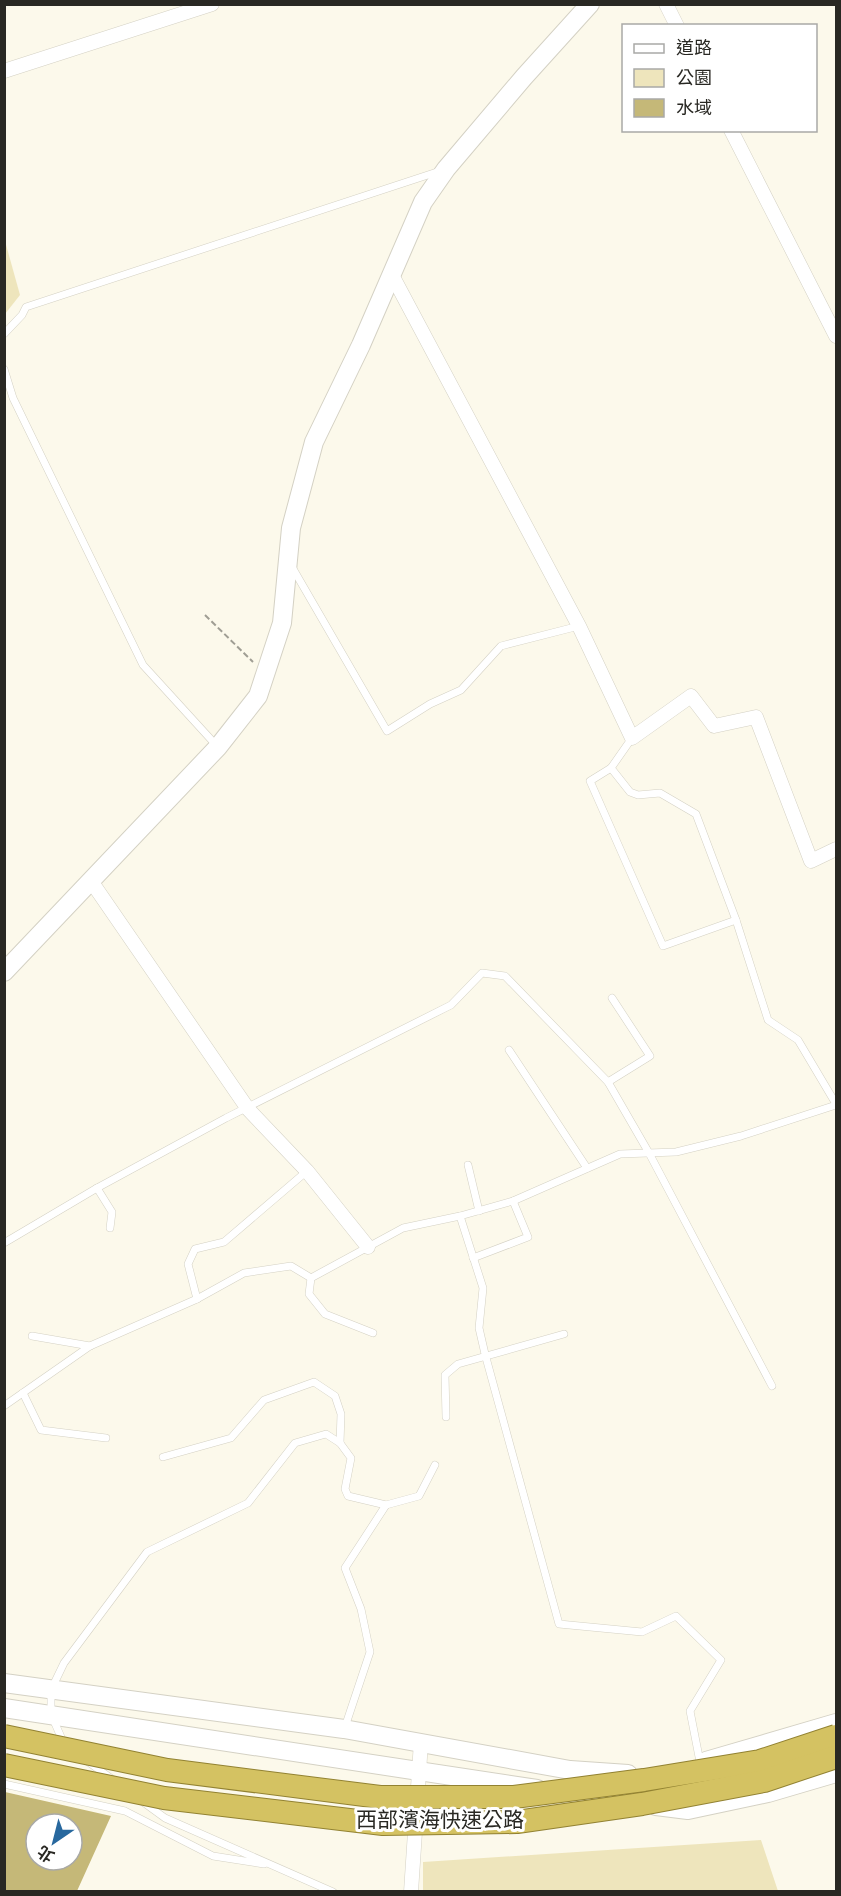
<svg xmlns="http://www.w3.org/2000/svg" width="841" height="1896" font-family="'Archivo Narrow','Noto Sans TC',sans-serif">
	<rect width="100%" height="100%" fill="#fcf9eb"/>
	<g fill="#eee5bc">
		<polygon points="5,241 20,295 5,314 4,314"/>
		<polygon points="761,1840 778,1891 423,1891 423,1862"/>
	</g>
	<path fill="#c5b878" fill-rule="evenodd" d="M5 1792 111 1816 77 1891H5ZM36 1824H72V1860H36Z"/>
	<g fill="none" stroke-linecap="round" stroke-linejoin="round">
		<defs>
			<g id="service">
				<polyline points="4,334 22,315 26,307 440,171"/>
				<polyline points="4,369 13,398 143,665 216,745"/>
				<polyline points="292,567 387,731 430,704 461,690 501,646 579,626"/>
				<polyline points="632,738 611,768 630,792 638,795 660,793 696,814 736,920 768,1020 798,1040 836,1104"/>
				<polyline points="611,768 590,781 663,946 736,920"/>
				<polyline points="509,1050 587,1168"/>
				<polyline points="608,1082 650,1056 612,998"/>
				<polyline points="468,1165 479,1211"/>
				<polyline points="97,1188 112,1212 110,1228"/>
				<polyline points="460,1216 483,1288 479,1328 485,1354 559,1624 642,1632 676,1616 721,1660 690,1711 700,1762"/>
				<polyline points="4,1243 97,1188 226,1118 451,1005 482,973 505,976 608,1082 649,1153 772,1386"/>
				<polyline points="473,1258 528,1237 513,1201"/>
				<polyline points="311,1278 309,1294 325,1314 373,1333"/>
				<polyline points="197,1299 188,1264 195,1249 224,1242 307,1171"/>
				<polyline points="32,1336 90,1346"/>
				<polyline points="23,1393 41,1430 106,1438"/>
				<polyline points="4,1406 90,1346 197,1299 244,1273 291,1266 311,1278 403,1228 460,1216 513,1201 620,1154 676,1152 741,1136 836,1105"/>
				<polyline points="446,1417 445,1375 458,1364 564,1334"/>
				<polyline points="163,1457 231,1438 264,1400 314,1382 335,1396 341,1414 340,1443 351,1458 345,1489 348,1496 386,1505 345,1568 361,1609 370,1652 345,1727"/>
				<polyline points="386,1505 419,1496 435,1465"/>
				<polyline points="64,1744 51,1714 51,1690 64,1663 147,1552 248,1503 295,1443 326,1434 340,1443"/>
				<polyline points="87,1761 112,1779"/>
				<polyline points="4,1784 125,1811 213,1856 264,1864"/>
				<polyline points="143,1802 165,1818 333,1892"/>
			</g>
			<g id="minor">
				<polyline points="666,4 677,26"/>
				<polyline points="4,71 212,4"/>
				<polyline points="731,130 836,336"/>
				<polyline points="392,275 579,626 632,738 691,696 714,726 756,717 811,861 836,849"/>
				<polyline points="91,881 248,1109 307,1171 368,1247"/>
				<polyline points="411,1892 421,1742"/>
			</g>
			<g id="tertiary">
				<polyline points="4,972 218,747 258,696 282,623 291,528 314,442 361,345 423,202 446,169 524,77 590,4"/>
				<polyline points="4,1683 344,1729 570,1770 628,1774"/>
				<polyline points="4,1708 537,1789"/>
				<polyline points="706,1761 836,1723"/>
				<polyline points="656,1806 688,1810 768,1793 836,1773"/>
			</g>
		</defs>
		<use href="#service" stroke="#d4d1c4" stroke-width="8"/>
		<use href="#minor" stroke="#d4d1c4" stroke-width="15"/>
		<use href="#tertiary" stroke="#d4d1c4" stroke-width="20"/>
		<polyline stroke="#a09e94" stroke-width="2" stroke-dasharray="6 3" stroke-linecap="butt" points="205,615 253,662"/>
		<use href="#service" stroke="#fff" stroke-width="7"/>
		<use href="#minor" stroke="#fff" stroke-width="14"/>
		<use href="#tertiary" stroke="#fff" stroke-width="18"/>
		<defs>
			<g id="trunk-bridge">
				<polyline points="4,1736 167,1770 380,1797 514,1797 644,1780 760,1761 836,1736"/>
				<polyline points="4,1765 164,1798 383,1824 517,1822 642,1804 764,1781 836,1757"/>
			</g>
		</defs>
		<use href="#trunk-bridge" stroke="#928232" stroke-width="24" stroke-linecap="butt"/>
		<use href="#trunk-bridge" stroke="#d4c262" stroke-width="22"/>
	</g>
	<g text-anchor="middle" stroke-width="6" stroke-linejoin="round" paint-order="stroke">
		<g font-size="21" fill="#292823" stroke="#fff">
			<text x="440" y="1827">西部濱海快速公路</text>
		</g>
	</g>
	<rect width="841" height="1896" fill="none" stroke="#292823" stroke-width="12"/>
	<rect x="622" y="24" width="195" height="108" fill="#ffffff" stroke="#a9a9a7" stroke-width="1.5"/>
	<rect x="634" y="44" width="30" height="9" fill="#ffffff" stroke="#a9a9a7" stroke-width="1.5"/>
	<text x="676" y="54" font-size="18" fill="#292823">道路</text>
	<rect x="634" y="69" width="30" height="18" fill="#eee5bc" stroke="#a9a9a7" stroke-width="1.5"/>
	<text x="676" y="84" font-size="18" fill="#292823">公園</text>
	<rect x="634" y="99" width="30" height="18" fill="#c5b878" stroke="#a9a9a7" stroke-width="1.5"/>
	<text x="676" y="114" font-size="18" fill="#292823">水域</text>
	<g transform="translate(54 1842) rotate(215)"><circle r="28" fill="#ffffff" stroke="#a9a9a7" stroke-width="1.5"/>
	<path d="M0-4.5L10 22L0 15L-10 22Z" fill="#28689e"/>
	<text y="-9" font-size="16" font-weight="bold" text-anchor="middle" fill="#292823">北</text>
	</g>
</svg>
